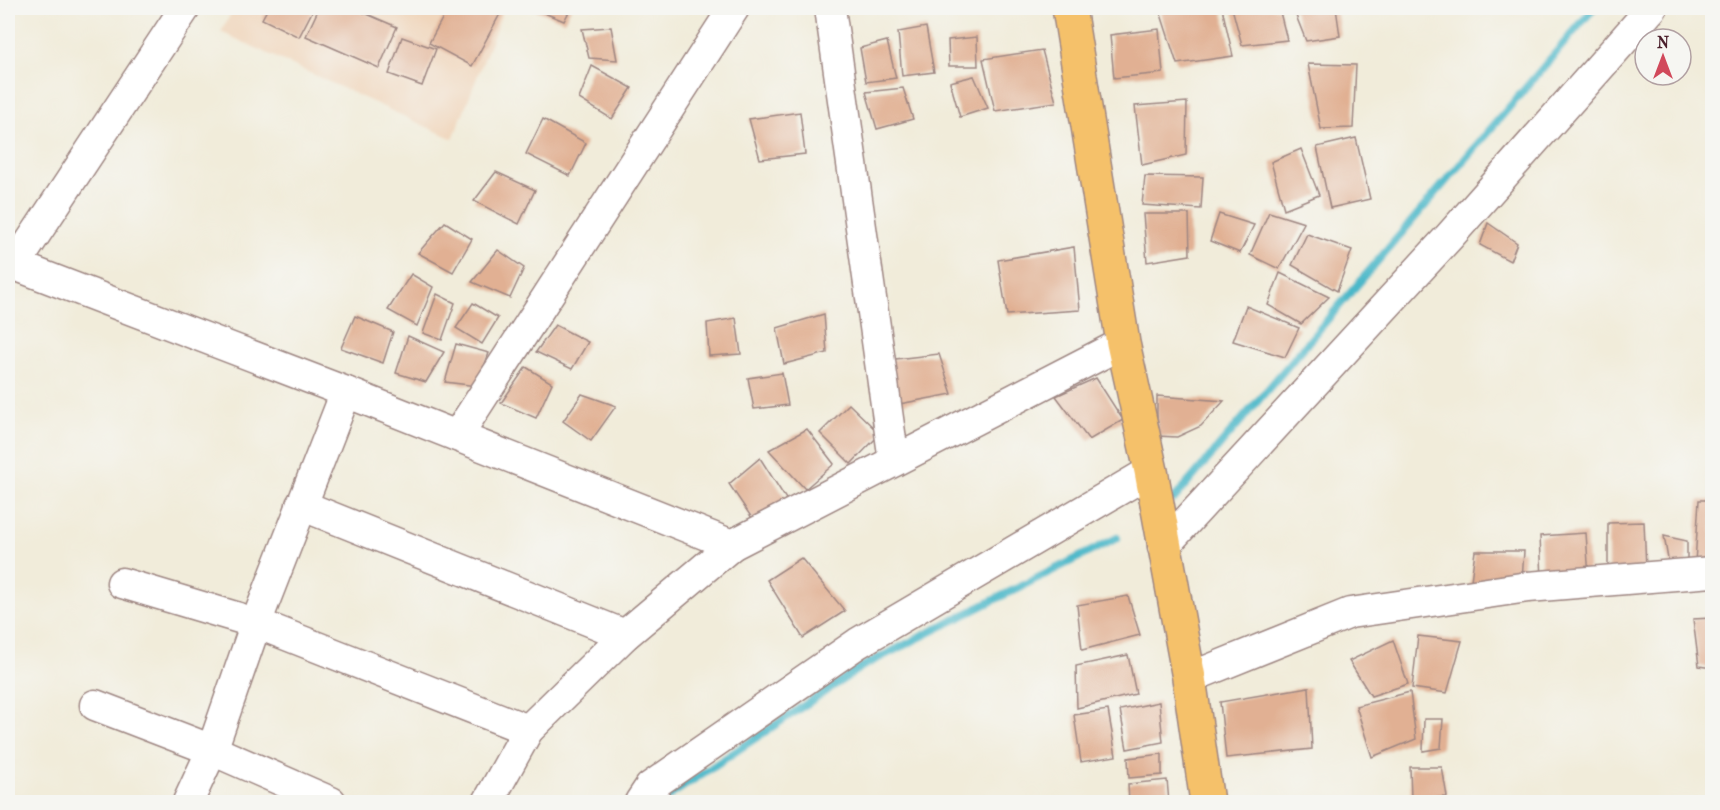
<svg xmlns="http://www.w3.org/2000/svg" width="1720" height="810" font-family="'IM FELL French Canon',serif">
	<rect width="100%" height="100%" fill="#f6f6f2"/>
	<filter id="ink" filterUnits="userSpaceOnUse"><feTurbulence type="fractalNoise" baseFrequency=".0167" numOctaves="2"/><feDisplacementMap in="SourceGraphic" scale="12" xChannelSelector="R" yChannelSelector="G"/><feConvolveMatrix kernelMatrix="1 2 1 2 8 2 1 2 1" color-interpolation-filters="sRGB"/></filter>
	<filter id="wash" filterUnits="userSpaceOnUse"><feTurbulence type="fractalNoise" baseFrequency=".008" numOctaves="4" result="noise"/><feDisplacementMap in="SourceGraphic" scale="24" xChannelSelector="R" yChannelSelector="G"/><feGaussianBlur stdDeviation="1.35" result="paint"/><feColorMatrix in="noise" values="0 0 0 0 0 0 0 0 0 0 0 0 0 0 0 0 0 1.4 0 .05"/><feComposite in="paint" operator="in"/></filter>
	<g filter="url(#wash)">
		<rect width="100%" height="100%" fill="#f1ecda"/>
		<polygon fill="#f0d6bc" points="234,8 504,8 453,139 221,32"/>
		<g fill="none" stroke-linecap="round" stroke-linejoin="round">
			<g stroke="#4cb8c9" stroke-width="8">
				<polyline points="1174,499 1594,8"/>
				<polyline points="664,802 666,798 863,666 1117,538"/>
			</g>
		</g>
		<g id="blocks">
			<g fill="#e1b093">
				<polygon points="268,8 314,8 299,37 262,19"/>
				<polygon points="319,8 353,8 397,27 379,68 306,36"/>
				<polygon points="448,8 492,8 501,12 472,66 429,43"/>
				<polygon points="532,8 571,8 564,21"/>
				<polygon points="1159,8 1222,8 1233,56 1177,64"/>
				<polygon points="1232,8 1279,8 1287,40 1242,45"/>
				<polygon points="1293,8 1336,8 1340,36 1306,41"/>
				<polygon points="611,27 617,60 589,58 582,29"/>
				<polygon points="926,27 934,72 902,76 898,32"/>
				<polygon points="1159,29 1163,73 1114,78 1110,35"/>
				<polygon points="402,37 436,49 422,86 389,74"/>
				<polygon points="977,37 978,66 949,66 948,40"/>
				<polygon points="887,41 896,78 866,82 860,48"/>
				<polygon points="1042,50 1056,102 995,111 983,59"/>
				<polygon points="1308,64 1356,65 1353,128 1321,129"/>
				<polygon points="592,66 632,88 612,119 579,99"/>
				<polygon points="974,76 988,108 960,117 950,82"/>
				<polygon points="903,88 913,119 877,129 866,92"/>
				<polygon points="1187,102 1186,155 1142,165 1135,106"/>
				<polygon points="800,112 805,154 760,159 749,119"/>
				<polygon points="543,119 586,143 570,176 526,154"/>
				<polygon points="1356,138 1370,199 1330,208 1317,147"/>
				<polygon points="1301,149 1319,195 1284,209 1271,162"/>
				<polygon points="496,172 535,190 519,224 474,201"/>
				<polygon points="1145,176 1203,177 1201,209 1142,205"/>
				<polygon points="1269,212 1304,223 1279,269 1250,255"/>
				<polygon points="1143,214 1189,214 1190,255 1147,262"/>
				<polygon points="1219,214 1254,225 1240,253 1210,241"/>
				<polygon points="445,222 472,239 453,272 418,253"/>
				<polygon points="1488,223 1517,243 1510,261 1480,245"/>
				<polygon points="1307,234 1352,250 1337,291 1292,265"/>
				<polygon points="1074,247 1080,310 1007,315 998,260"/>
				<polygon points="498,250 524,268 510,298 472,282"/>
				<polygon points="1280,273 1329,297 1301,324 1268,305"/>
				<polygon points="411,274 433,287 417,326 388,310"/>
				<polygon points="437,294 455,303 442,340 423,333"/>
				<polygon points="473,303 498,318 482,344 456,328"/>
				<polygon points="1246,306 1299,328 1285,357 1233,341"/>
				<polygon points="824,314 827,353 784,364 777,328"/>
				<polygon points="355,316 393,332 383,363 341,348"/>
				<polygon points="736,318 741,354 709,356 707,323"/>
				<polygon points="555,325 588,342 572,369 536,352"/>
				<polygon points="408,336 444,352 426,382 396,373"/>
				<polygon points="456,344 489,353 477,386 445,382"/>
				<polygon points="939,354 952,394 894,405 887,360"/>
				<polygon points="526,367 552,383 536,418 501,403"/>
				<polygon points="782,373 788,405 754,409 748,378"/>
				<polygon points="1096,378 1123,420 1089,440 1056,396"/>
				<polygon points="582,394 616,406 591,441 563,421"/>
				<polygon points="1157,396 1224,401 1201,426 1177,437 1157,436"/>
				<polygon points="849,404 880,434 851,464 820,433"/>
				<polygon points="807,429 834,464 805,489 769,450"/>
				<polygon points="760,458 786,499 756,524 729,484"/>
				<polygon points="1699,500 1712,500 1712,563 1695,563"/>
				<polygon points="1644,522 1646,569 1608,569 1608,523"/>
				<polygon points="1586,533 1589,578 1542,579 1540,536"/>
				<polygon points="1664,536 1687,541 1687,567 1669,565"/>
				<polygon points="1475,551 1524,551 1522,581 1470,588"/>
				<polygon points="801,558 845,611 803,638 767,580"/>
				<polygon points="1128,596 1140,635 1082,650 1077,605"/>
				<polygon points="1712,618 1712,668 1699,666 1693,619"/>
				<polygon points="1418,636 1462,641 1447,693 1412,688"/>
				<polygon points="1393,640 1408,684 1371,696 1349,661"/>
				<polygon points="1128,655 1136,694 1077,708 1076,666"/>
				<polygon points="1309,687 1312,749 1226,758 1220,702"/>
				<polygon points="1410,692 1416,739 1372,757 1356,706"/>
				<polygon points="1159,702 1163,742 1127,749 1120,710"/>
				<polygon points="1108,710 1116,756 1081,762 1074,715"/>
				<polygon points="1424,719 1443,719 1441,748 1423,751"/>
				<polygon points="1162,754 1162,775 1129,778 1128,758"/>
				<polygon points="1410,767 1442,767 1447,797 1411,799"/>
				<polygon points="1167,780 1169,802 1129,802 1128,784"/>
			</g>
		</g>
	</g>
	<g filter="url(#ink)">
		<use href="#blocks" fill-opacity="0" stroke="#9e8682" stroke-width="1.5"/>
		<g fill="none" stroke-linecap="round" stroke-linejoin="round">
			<defs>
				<g id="minor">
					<polyline points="185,8 15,265 346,392 732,545"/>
					<polyline points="830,8 894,461"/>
					<polyline points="457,436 734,8"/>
					<polyline points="301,505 625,635"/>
					<polyline points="1163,547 1449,237 1652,8"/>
					<polyline points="122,583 256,623 528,730"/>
					<polyline points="1189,678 1350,613 1528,587 1712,572"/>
					<polyline points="95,705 212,750 331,802"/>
					<polyline points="188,802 212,750 256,623 346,392"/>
					<polyline points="488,802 528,730 625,635 732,545 1123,343"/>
					<polyline points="640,802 650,787 858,643 1151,471"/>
				</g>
				<polyline id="major" points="1069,8 1123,343 1151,471 1189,678 1207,802"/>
			</defs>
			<use href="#minor" stroke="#9e8682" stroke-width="33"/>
			<use href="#major" stroke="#9e8682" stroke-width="36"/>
			<use href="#minor" stroke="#fff" stroke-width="30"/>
			<use href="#major" stroke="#f5c16b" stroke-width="33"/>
		</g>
	</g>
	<rect width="1720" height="810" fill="none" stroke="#f6f6f2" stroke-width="30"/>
	<g transform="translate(1663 57)"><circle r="28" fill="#f6f6f2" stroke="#b1a0a2" stroke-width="1.5"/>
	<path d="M0-4.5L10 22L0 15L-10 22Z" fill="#d1495b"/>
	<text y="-9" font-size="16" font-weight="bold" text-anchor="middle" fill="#4a1f2b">N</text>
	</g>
</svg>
